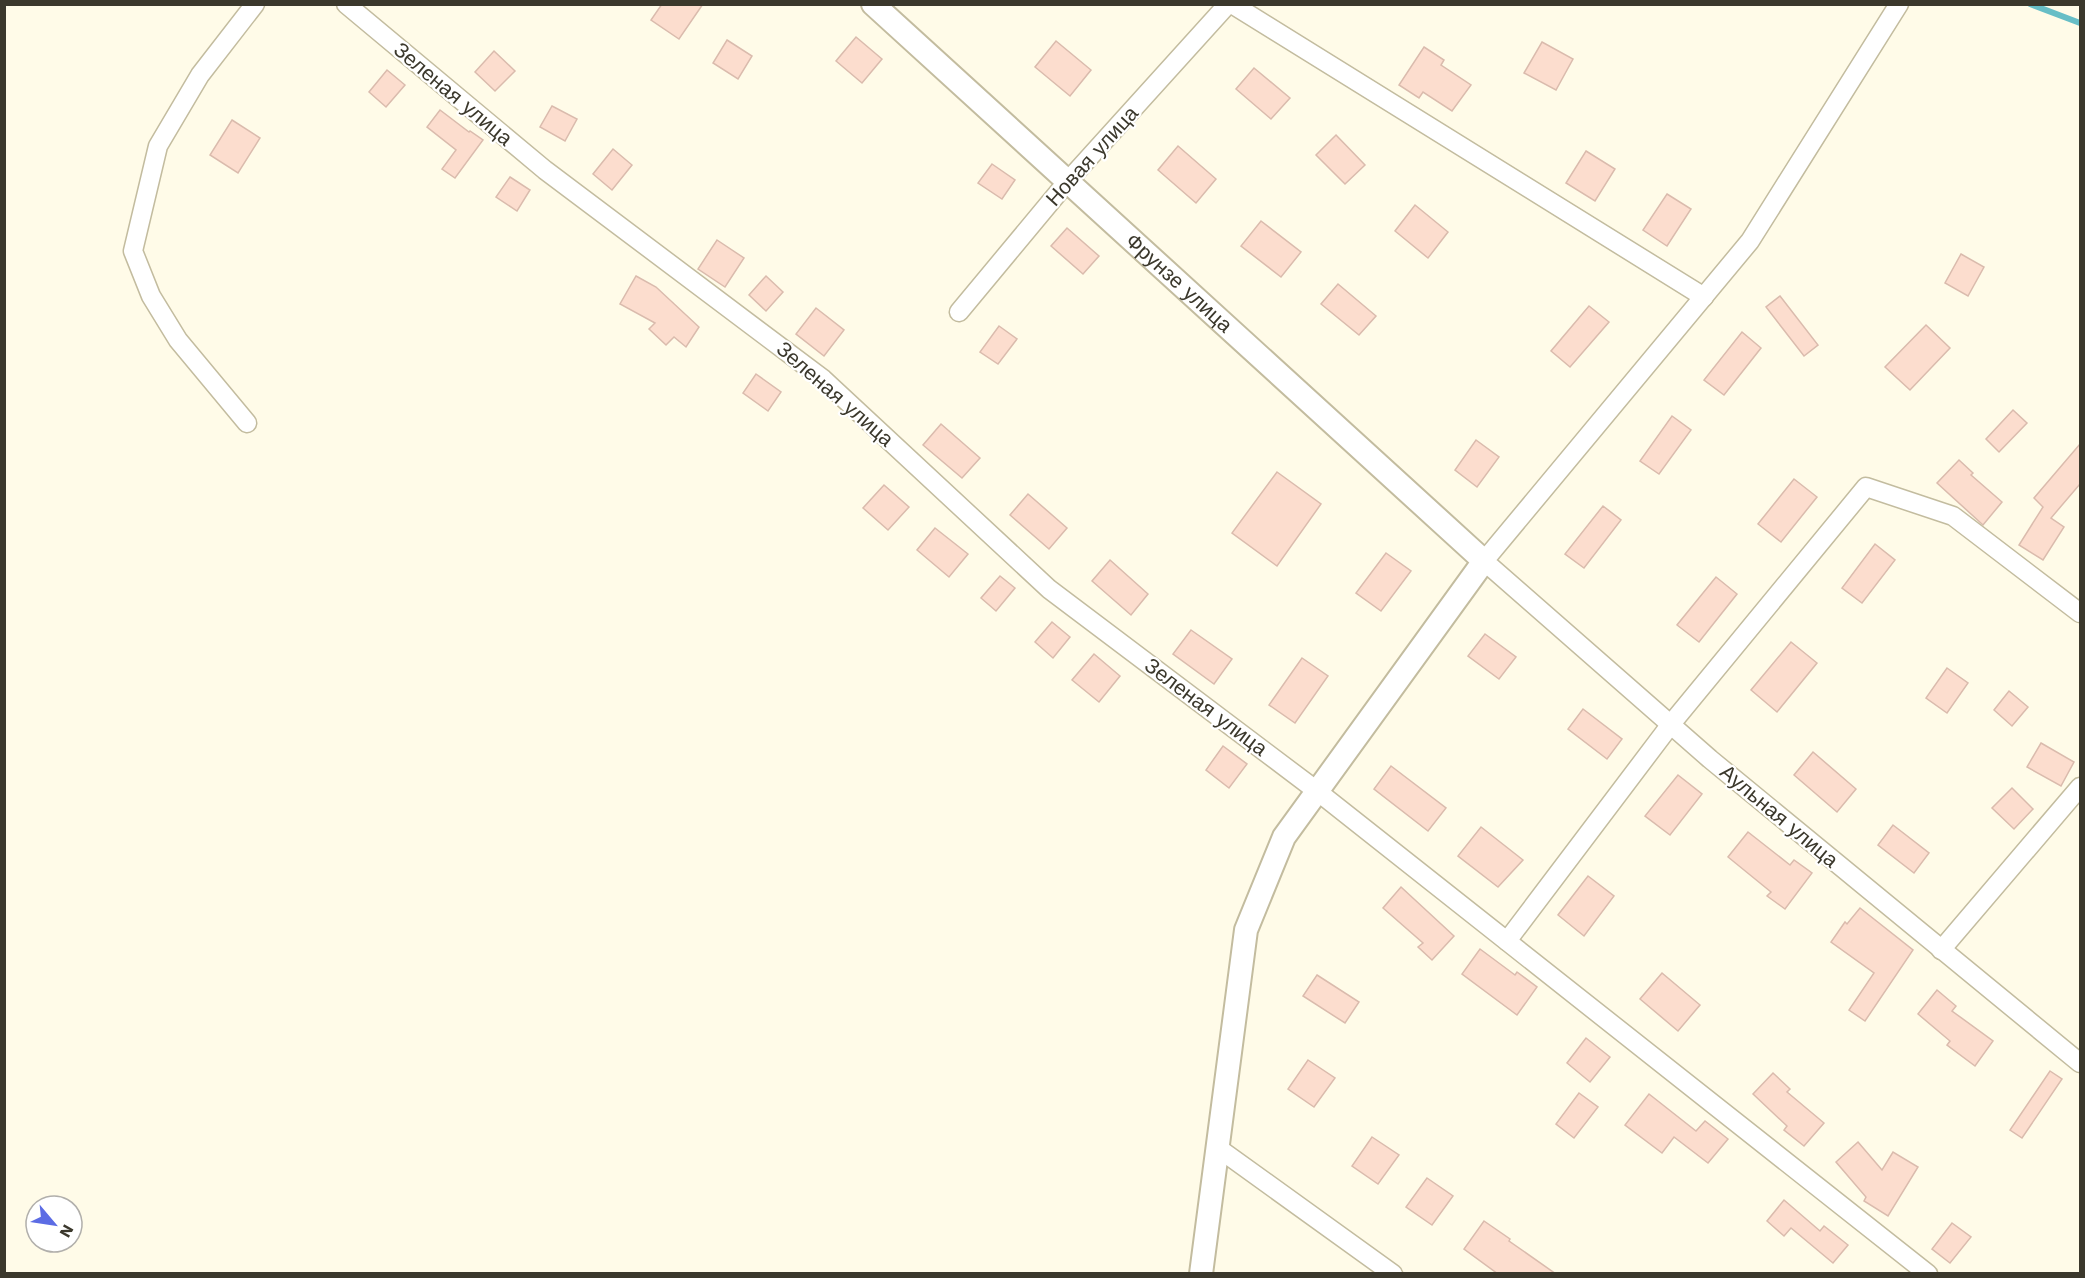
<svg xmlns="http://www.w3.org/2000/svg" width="2085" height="1278" font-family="'Work Sans',sans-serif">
	<rect width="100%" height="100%" fill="#fffbe8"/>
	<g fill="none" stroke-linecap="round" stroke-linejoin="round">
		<polyline stroke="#67bec6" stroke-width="6" points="2030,4 2080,23"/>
	</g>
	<g fill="#fcddce" stroke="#dabbad" stroke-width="1.5">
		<polygon points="662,4 703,4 679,39 651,20"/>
		<polygon points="856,37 882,59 862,83 836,61"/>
		<polygon points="727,40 752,56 738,79 713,63"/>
		<polygon points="1056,41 1091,70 1070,96 1035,67"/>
		<polygon points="1542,42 1573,59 1556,90 1524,73"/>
		<polygon points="1424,47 1444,60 1441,65 1471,85 1452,111 1423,92 1419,98 1399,85"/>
		<polygon points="494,51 515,71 495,91 475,72"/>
		<polygon points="1254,68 1290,98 1271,119 1236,89"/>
		<polygon points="387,70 405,85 386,107 369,92"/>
		<polygon points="552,106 577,119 565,141 540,127"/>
		<polygon points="440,110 469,132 470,131 483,140 455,178 442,169 456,150 427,127"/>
		<polygon points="232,120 260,138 238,173 210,155"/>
		<polygon points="1336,135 1365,165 1345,184 1316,155"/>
		<polygon points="1178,146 1216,179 1196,203 1158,170"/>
		<polygon points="613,149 632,165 612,190 593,174"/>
		<polygon points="1586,151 1615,169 1595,201 1566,183"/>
		<polygon points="992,164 1015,180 1002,199 978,183"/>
		<polygon points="510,177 530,190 517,211 496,197"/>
		<polygon points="1667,194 1691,209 1667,246 1643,230"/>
		<polygon points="1415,205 1448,232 1428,258 1395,231"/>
		<polygon points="1261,221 1301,252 1281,277 1241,246"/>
		<polygon points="1067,228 1099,256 1083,274 1051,246"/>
		<polygon points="717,240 744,258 725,287 698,269"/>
		<polygon points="1961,254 1984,267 1968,296 1945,283"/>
		<polygon points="636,276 656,287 699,327 686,347 674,337 666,345 649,329 655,323 620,304"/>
		<polygon points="766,276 783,292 766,311 749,295"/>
		<polygon points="1338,284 1376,316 1359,335 1321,304"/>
		<polygon points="1780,296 1818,345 1804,356 1766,307"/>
		<polygon points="1589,306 1609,322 1570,367 1551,351"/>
		<polygon points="816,308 844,330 824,356 796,334"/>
		<polygon points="1926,325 1950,348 1910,390 1885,367"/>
		<polygon points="999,326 1017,339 998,364 980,352"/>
		<polygon points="1742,332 1761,348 1724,395 1704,380"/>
		<polygon points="756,374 781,392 768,411 743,393"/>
		<polygon points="2013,410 2027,423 1999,452 1986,439"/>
		<polygon points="1672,416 1691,430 1659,474 1640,461"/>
		<polygon points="941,424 980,458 962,478 923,445"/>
		<polygon points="1476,440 1499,457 1477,487 1455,470"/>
		<polygon points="2080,444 2080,484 2051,518 2064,527 2043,560 2019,545 2043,507 2034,498"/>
		<polygon points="1959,460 1973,473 1971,475 2002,502 1983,525 1937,483"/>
		<polygon points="1277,472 1321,504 1277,566 1232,533"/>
		<polygon points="1794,479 1817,497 1781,542 1758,524"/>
		<polygon points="884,485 909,507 888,530 863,508"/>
		<polygon points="1028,494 1067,528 1049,549 1010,515"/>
		<polygon points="1603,506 1621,520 1584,568 1565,554"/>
		<polygon points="935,528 968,554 949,577 917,550"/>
		<polygon points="1875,544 1895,560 1862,603 1842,588"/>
		<polygon points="1386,553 1411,571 1381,611 1356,593"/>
		<polygon points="1110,560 1148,594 1131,615 1092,581"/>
		<polygon points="1000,576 1015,588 996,611 981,598"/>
		<polygon points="1716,577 1737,594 1699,642 1677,625"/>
		<polygon points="1052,622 1070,637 1053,658 1035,642"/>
		<polygon points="1191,630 1232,659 1214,684 1173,654"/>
		<polygon points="1485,634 1516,657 1499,679 1468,656"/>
		<polygon points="1791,642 1817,663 1777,712 1751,690"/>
		<polygon points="1094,654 1120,676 1099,702 1072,680"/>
		<polygon points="1302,658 1328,676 1295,723 1269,705"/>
		<polygon points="1947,668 1968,683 1947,713 1926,698"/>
		<polygon points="2009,691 2028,707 2012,726 1994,710"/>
		<polygon points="1583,709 1622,739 1607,759 1568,729"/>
		<polygon points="2041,743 2074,762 2061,786 2027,767"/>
		<polygon points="1223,746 1247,764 1229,788 1206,770"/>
		<polygon points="1813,752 1856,789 1837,812 1794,775"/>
		<polygon points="1391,766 1446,808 1428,831 1374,789"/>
		<polygon points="1678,775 1702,794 1670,835 1645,816"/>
		<polygon points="2012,788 2033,809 2014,829 1992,808"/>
		<polygon points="1893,825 1929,853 1914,873 1878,845"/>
		<polygon points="1481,827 1523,860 1498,887 1458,856"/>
		<polygon points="1748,832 1790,865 1794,860 1812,873 1785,909 1767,896 1771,892 1728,857"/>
		<polygon points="1588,876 1614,896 1584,936 1558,915"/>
		<polygon points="1401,887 1454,936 1432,960 1418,947 1423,943 1383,908"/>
		<polygon points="1860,908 1913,950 1865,1021 1849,1010 1874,973 1831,942 1845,922 1847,924"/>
		<polygon points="1480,949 1515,975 1517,972 1537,987 1517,1015 1462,974"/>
		<polygon points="1662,973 1700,1005 1678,1031 1640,999"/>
		<polygon points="1317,975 1359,1002 1345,1023 1303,996"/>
		<polygon points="1937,990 1956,1006 1952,1011 1993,1041 1975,1066 1947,1045 1950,1041 1918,1014"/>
		<polygon points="1586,1038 1610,1057 1590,1082 1567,1063"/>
		<polygon points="1308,1060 1335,1078 1314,1107 1288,1089"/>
		<polygon points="2050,1071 2062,1079 2022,1138 2010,1130"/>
		<polygon points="1773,1073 1790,1089 1787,1092 1824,1123 1804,1146 1784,1130 1787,1126 1753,1094"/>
		<polygon points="1579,1093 1598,1107 1574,1138 1556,1124"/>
		<polygon points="1649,1094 1696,1131 1705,1121 1728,1139 1708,1163 1674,1137 1662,1153 1625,1125"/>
		<polygon points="1372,1137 1399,1155 1378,1184 1352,1166"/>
		<polygon points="1858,1142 1882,1170 1893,1152 1918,1167 1888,1216 1864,1201 1866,1197 1836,1162"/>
		<polygon points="1427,1178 1453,1196 1432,1225 1406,1207"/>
		<polygon points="1784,1200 1820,1231 1824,1226 1848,1245 1833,1263 1791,1228 1784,1236 1767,1221"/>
		<polygon points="1484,1221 1510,1239 1509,1241 1556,1274 1498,1274 1464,1249"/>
		<polygon points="1952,1223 1971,1237 1950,1263 1932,1249"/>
	</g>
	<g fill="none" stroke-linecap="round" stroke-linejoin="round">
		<defs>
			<g id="minor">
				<polyline points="346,4 545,170 823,379 1049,589 1317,791 1928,1274"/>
				<polyline points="1232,4 1704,297"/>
				<polyline points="1899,4 1750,241 1484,561 1710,759 2080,1063"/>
				<polyline points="959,312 1067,182 1228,4"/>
				<polyline points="247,423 178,340 151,296 133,251 158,146 200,75 255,4"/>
				<polyline points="1507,941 1671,724 1866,487 1953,516 2080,613"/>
				<polyline points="1941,950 2080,787"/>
				<polyline points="1218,1148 1393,1274"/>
			</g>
			<g id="tertiary">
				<path id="s1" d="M873 4 1484 561 1284 837 1246 930 1201 1274"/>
			</g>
		</defs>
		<use href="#minor" stroke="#c3bc9f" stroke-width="21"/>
		<use href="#tertiary" stroke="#c3bc9f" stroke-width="26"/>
		<use href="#minor" stroke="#fff" stroke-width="18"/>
		<use href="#tertiary" stroke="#fff" stroke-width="22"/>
	</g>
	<g text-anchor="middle" stroke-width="4.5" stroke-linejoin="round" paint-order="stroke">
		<g font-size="21" fill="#3b382c" stroke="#fff">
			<text transform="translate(453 94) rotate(40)" y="7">Зеленая улица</text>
			<text transform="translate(1092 156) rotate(-48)" y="7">Новая улица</text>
			<text dy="7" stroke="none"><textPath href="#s1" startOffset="414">Фрунзе улица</textPath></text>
			<text transform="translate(835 394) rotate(41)" y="7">Зеленая улица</text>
			<text transform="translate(1206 707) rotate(37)" y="7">Зеленая улица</text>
			<text transform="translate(1779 816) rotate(40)" y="7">Аульная улица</text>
		</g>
	</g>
	<rect width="2085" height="1278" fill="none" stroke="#3b382c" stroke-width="12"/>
	<g transform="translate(54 1224) rotate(119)"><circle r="28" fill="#ffffff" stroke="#b1afab" stroke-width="1.5"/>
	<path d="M0-4.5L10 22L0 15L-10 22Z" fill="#5c6ce4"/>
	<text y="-9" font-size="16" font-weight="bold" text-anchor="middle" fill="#3b382c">N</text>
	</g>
</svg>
